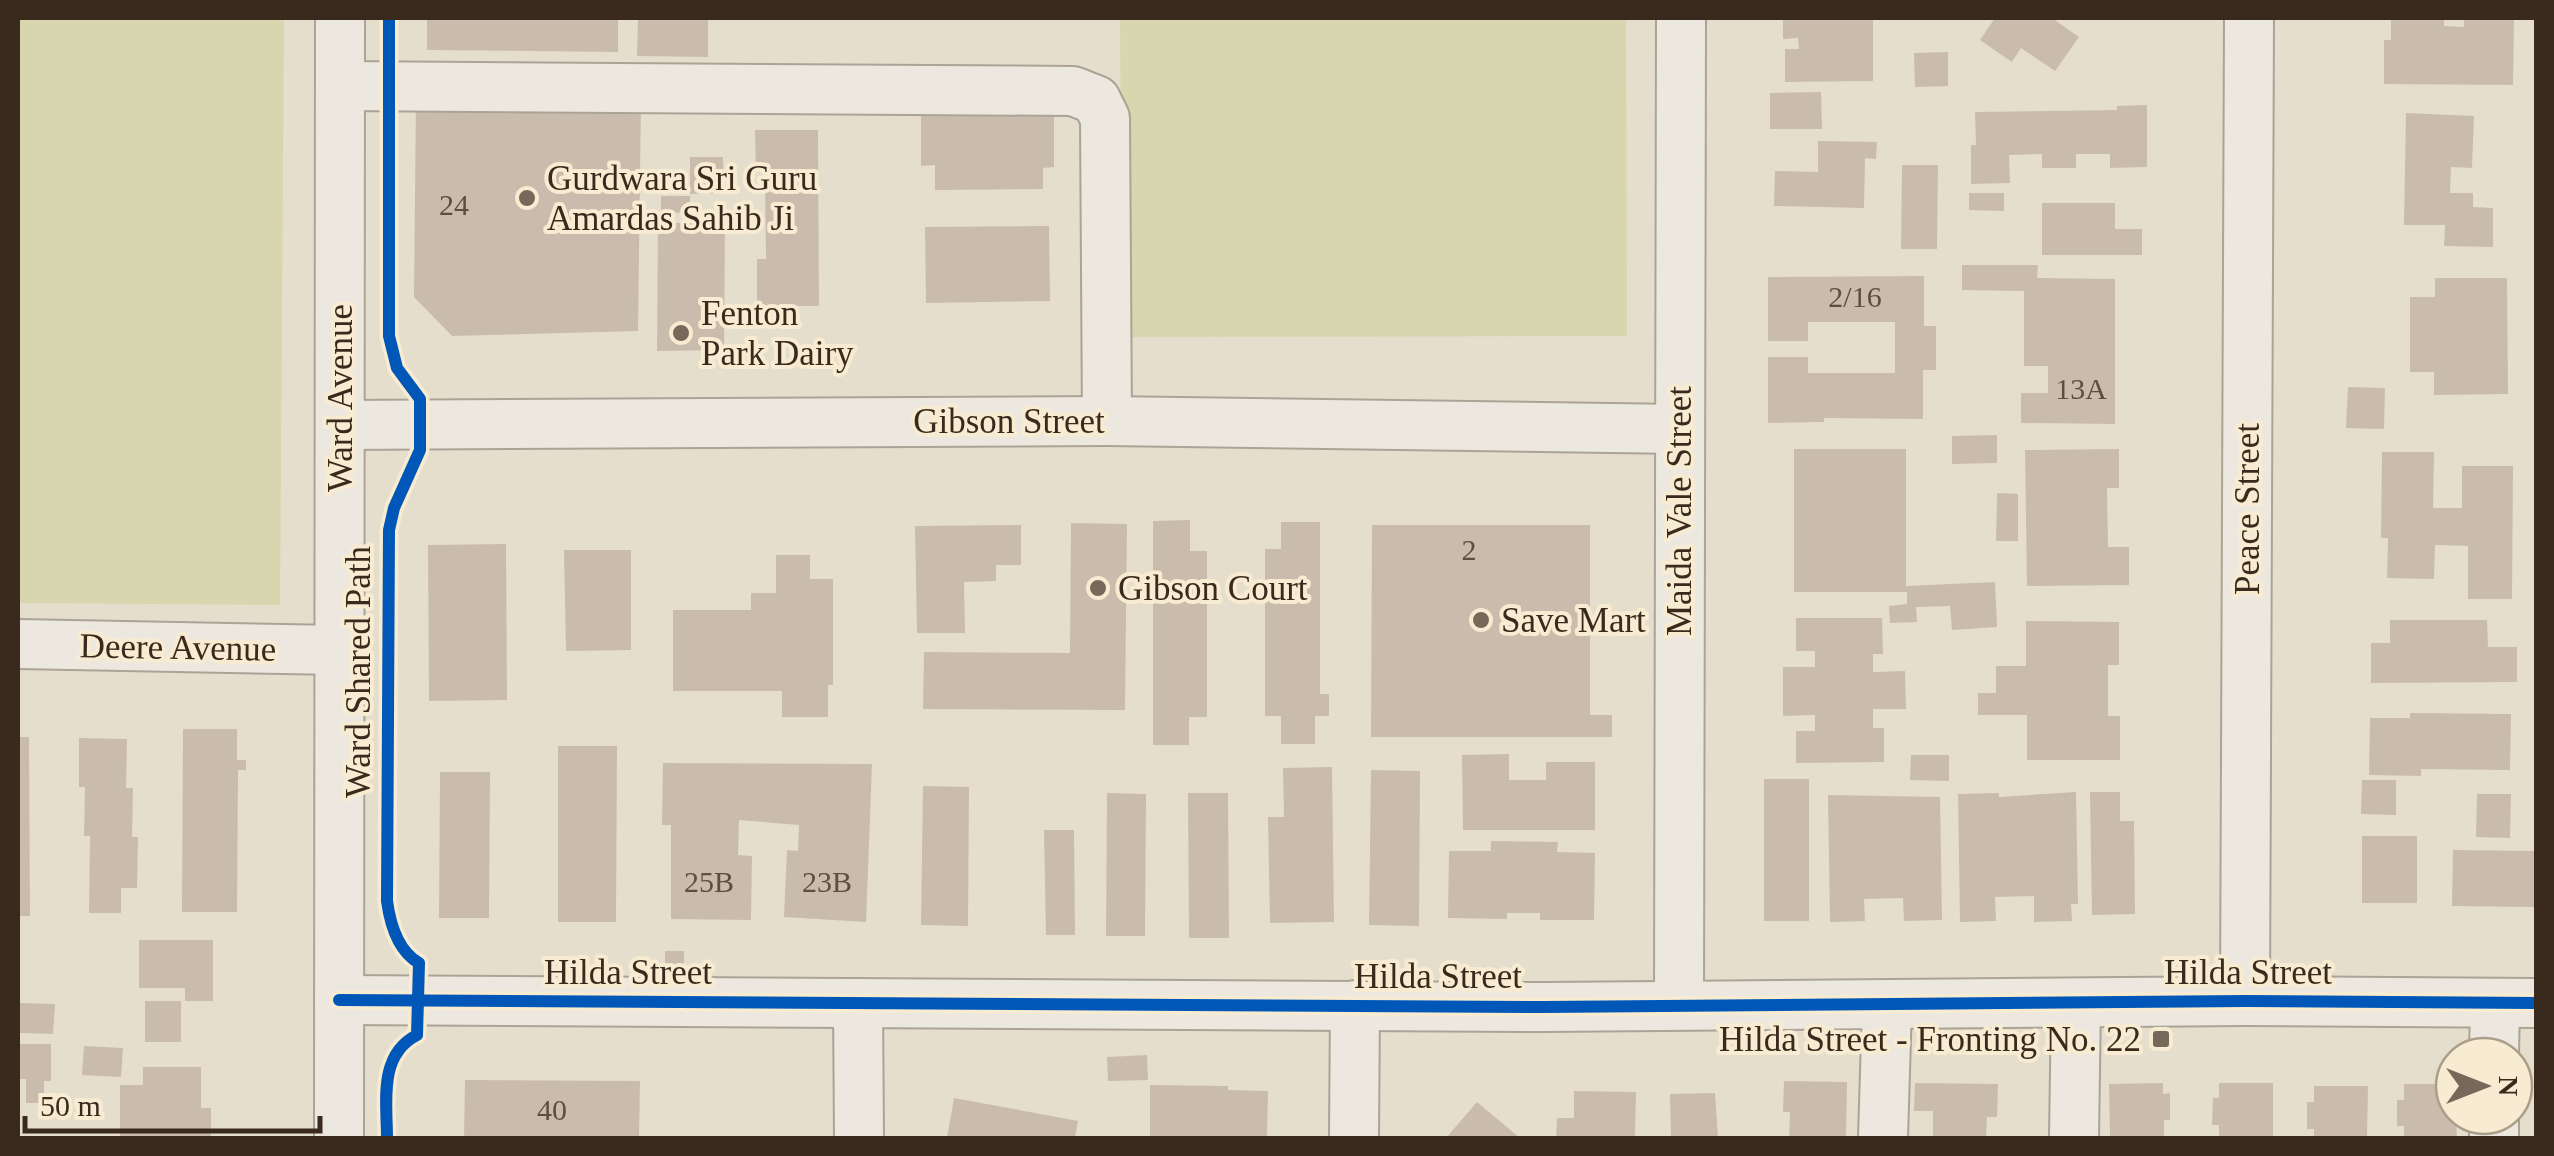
<svg xmlns="http://www.w3.org/2000/svg" width="2554" height="1156" font-family="'Times New Roman',serif">
	<rect width="100%" height="100%" fill="#e6decc"/>
	<g fill="#d7d6ae">
		<polygon points="18,18 284,18 280,605 18,603"/>
		<polygon points="1120,18 1626,18 1627,336 1122,337"/>
	</g>
	<g fill="#cabcad">
		<polygon points="427,18 618,18 618,52 427,50"/>
		<polygon points="638,18 708,18 708,57 637,56"/>
		<polygon points="1783,18 1873,18 1873,81 1785,82 1785,49 1799,49 1798,38 1783,39"/>
		<polygon points="1995,18 2052,18 2079,37 2055,71 2021,48 2012,62 1980,40"/>
		<polygon points="2391,18 2444,18 2444,26 2464,27 2464,18 2514,18 2513,85 2384,84 2384,40 2391,40"/>
		<polygon points="1948,52 1948,86 1915,87 1914,53"/>
		<polygon points="1821,92 1822,129 1770,129 1770,93"/>
		<polygon points="416,96 641,100 638,331 452,336 414,297"/>
		<polygon points="2147,105 2147,167 2110,168 2110,154 2076,154 2076,168 2042,168 2042,154 2009,155 2010,183 1971,184 1971,145 1976,145 1975,112 2117,110 2117,106"/>
		<polygon points="1054,112 1054,167 1043,168 1043,189 935,190 935,165 921,166 921,113"/>
		<polygon points="2406,113 2474,116 2472,168 2451,167 2450,193 2473,193 2473,207 2493,208 2493,247 2444,246 2445,225 2404,225"/>
		<polygon points="755,130 818,130 819,306 757,306 757,259 766,259 765,170 756,170"/>
		<polygon points="1818,141 1877,142 1876,159 1865,158 1864,208 1774,206 1775,171 1818,172"/>
		<polygon points="690,157 723,157 724,193 690,194"/>
		<polygon points="1902,165 1938,165 1937,249 1901,249"/>
		<polygon points="1969,193 2004,193 2004,211 1969,210"/>
		<polygon points="661,196 690,196 690,213 661,212"/>
		<polygon points="2042,203 2115,203 2115,229 2142,229 2142,255 2042,255"/>
		<polygon points="658,223 725,223 724,350 657,351"/>
		<polygon points="1049,226 1050,301 926,303 925,227"/>
		<polygon points="1962,265 2038,265 2037,278 2115,279 2115,424 2021,423 2021,393 2048,393 2048,366 2024,366 2024,291 1962,290"/>
		<polygon points="1924,276 1924,326 1936,326 1936,370 1923,370 1923,419 1824,418 1824,422 1768,423 1768,357 1808,357 1808,373 1895,373 1895,322 1808,322 1808,341 1768,341 1768,277"/>
		<polygon points="2435,278 2507,278 2508,394 2434,395 2434,372 2410,372 2410,297 2435,297"/>
		<polygon points="2348,387 2385,388 2384,429 2346,428"/>
		<polygon points="1997,435 1997,463 1952,464 1952,436"/>
		<polygon points="1794,449 1906,449 1906,586 1995,582 1997,627 1952,630 1950,606 1916,607 1917,622 1890,623 1889,606 1907,604 1907,592 1794,592"/>
		<polygon points="2119,449 2119,488 2107,488 2108,547 2129,547 2129,585 2027,586 2025,450"/>
		<polygon points="2382,452 2434,452 2433,508 2462,508 2462,466 2513,466 2512,599 2468,599 2468,546 2435,545 2434,579 2387,578 2388,538 2381,538"/>
		<polygon points="1997,493 2018,494 2018,541 1996,541"/>
		<polygon points="1190,520 1190,551 1207,551 1207,717 1189,717 1189,745 1153,745 1153,521"/>
		<polygon points="1281,522 1320,522 1320,694 1329,694 1329,716 1315,716 1315,744 1281,744 1281,716 1265,716 1265,549 1281,549"/>
		<polygon points="1071,523 1127,524 1125,710 923,709 924,652 1070,653"/>
		<polygon points="1021,525 1021,565 996,565 996,581 964,582 965,633 917,633 915,526"/>
		<polygon points="1372,525 1590,525 1590,715 1612,715 1612,737 1371,737"/>
		<polygon points="506,544 507,700 429,701 428,545"/>
		<polygon points="564,550 631,550 631,650 566,651"/>
		<polygon points="776,555 810,555 810,579 833,579 833,685 828,685 828,717 782,717 782,691 673,691 673,610 751,610 751,593 776,593"/>
		<polygon points="1796,618 1882,618 1883,654 1873,654 1873,672 1905,671 1906,709 1873,709 1873,728 1884,728 1884,762 1796,763 1796,731 1815,731 1815,715 1783,716 1783,667 1815,667 1815,651 1796,651"/>
		<polygon points="2390,620 2487,620 2488,647 2517,647 2517,682 2371,683 2371,643 2390,643"/>
		<polygon points="2026,621 2119,622 2119,665 2108,665 2108,716 2120,716 2120,760 2027,760 2027,715 1978,715 1978,693 1996,693 1996,666 2026,666"/>
		<polygon points="2410,713 2511,714 2510,770 2421,769 2421,776 2369,775 2370,718 2410,718"/>
		<polygon points="183,729 237,729 237,760 246,760 246,770 238,770 237,912 182,912"/>
		<polygon points="18,737 29,737 30,916 18,916"/>
		<polygon points="79,738 127,739 126,788 133,788 132,837 138,837 137,888 121,888 121,913 89,913 90,836 84,836 85,787 79,787"/>
		<polygon points="558,746 617,746 616,922 558,922"/>
		<polygon points="1509,754 1509,780 1546,780 1546,762 1595,762 1595,830 1463,830 1462,755"/>
		<polygon points="1911,755 1949,755 1949,781 1910,780"/>
		<polygon points="663,763 872,764 866,922 784,917 787,850 798,851 799,825 739,820 738,855 752,856 751,920 671,919 671,825 662,825"/>
		<polygon points="1332,767 1334,922 1270,923 1268,817 1284,817 1283,768"/>
		<polygon points="1371,770 1420,771 1419,926 1369,925"/>
		<polygon points="440,772 490,772 489,918 439,918"/>
		<rect x="1764" y="779" width="45" height="142"/>
		<polygon points="2362,780 2396,780 2396,815 2361,814"/>
		<polygon points="923,786 969,787 968,926 921,925"/>
		<polygon points="2076,792 2078,904 2071,904 2072,921 2034,922 2034,896 1995,897 1996,921 1960,922 1958,794 1999,793 1999,797"/>
		<polygon points="2090,792 2120,792 2120,821 2134,821 2135,914 2092,915"/>
		<polygon points="1107,793 1146,794 1145,936 1106,936"/>
		<polygon points="1188,793 1228,793 1229,938 1189,938"/>
		<polygon points="2477,794 2511,794 2510,838 2476,837"/>
		<polygon points="1828,795 1940,797 1942,920 1904,921 1903,898 1864,899 1865,921 1830,922"/>
		<polygon points="1044,830 1074,830 1075,935 1046,935"/>
		<rect x="2362" y="836" width="55" height="67"/>
		<polygon points="1491,841 1558,842 1557,852 1595,853 1594,920 1540,920 1540,913 1507,913 1507,919 1448,918 1449,851 1491,851"/>
		<polygon points="2453,850 2534,851 2534,907 2452,906"/>
		<polygon points="139,940 213,940 213,1001 185,1001 185,988 139,988"/>
		<rect x="665" y="951" width="19" height="18"/>
		<rect x="145" y="1001" width="36" height="41"/>
		<polygon points="18,1003 55,1004 53,1034 18,1033"/>
		<polygon points="18,1044 51,1044 51,1081 44,1081 44,1103 26,1103 26,1079 18,1079"/>
		<polygon points="84,1046 123,1048 121,1077 82,1075"/>
		<polygon points="1147,1055 1148,1080 1108,1081 1107,1057"/>
		<polygon points="143,1067 201,1067 201,1108 211,1108 211,1138 120,1138 120,1085 143,1085"/>
		<polygon points="465,1080 640,1081 639,1138 464,1138"/>
		<polygon points="1784,1081 1847,1082 1846,1138 1789,1138 1790,1112 1783,1112"/>
		<polygon points="1915,1083 1998,1084 1997,1117 1987,1117 1986,1138 1933,1138 1933,1111 1914,1111"/>
		<polygon points="2163,1083 2163,1094 2170,1093 2170,1120 2164,1120 2164,1136 2110,1137 2109,1084"/>
		<polygon points="2219,1083 2273,1083 2273,1136 2219,1136 2219,1125 2212,1125 2213,1098 2219,1098"/>
		<polygon points="2404,1084 2454,1084 2457,1137 2404,1137 2404,1126 2397,1126 2397,1100 2404,1100"/>
		<polygon points="1150,1085 1228,1086 1228,1090 1268,1091 1267,1138 1150,1138"/>
		<polygon points="2314,1086 2368,1086 2367,1138 2314,1138 2314,1129 2307,1129 2307,1102 2314,1102"/>
		<polygon points="1574,1091 1636,1092 1635,1138 1556,1138 1557,1118 1574,1118"/>
		<polygon points="1715,1093 1718,1138 1671,1138 1670,1094"/>
		<polygon points="954,1098 1078,1121 1075,1138 947,1138"/>
		<polygon points="1477,1102 1520,1138 1446,1138"/>
	</g>
	<g fill="none" stroke-linecap="round" stroke-linejoin="round">
		<defs>
			<g id="minor">
				<polyline points="340,86 1073,91 1096,100 1105,118 1107,421"/>
				<polyline points="340,425 1107,421 1679,429"/>
				<polyline points="18,644 339,650"/>
				<polyline points="339,1000 1544,1007 2245,1001 2536,1003"/>
				<polyline points="2245,1001 2249,18"/>
				<polyline points="858,1003 859,1138"/>
				<polyline points="1679,1005 1681,18"/>
				<polyline points="2494,1056 2495,1003"/>
				<polyline points="339,1138 340,18"/>
				<polyline points="1354,1138 1355,1005"/>
				<polyline points="1883,1138 1887,1005"/>
				<polyline points="2074,1138 2076,1003"/>
				<polyline points="2494,1138 2494,1116"/>
			</g>
		</defs>
		<use href="#minor" stroke="#aba396" stroke-width="52"/>
		<use href="#minor" stroke="#ede8df" stroke-width="48"/>
		<defs>
			<g id="cycleway">
				<polyline points="339,1000 1544,1007 2245,1001 2536,1003"/>
				<path d="M387 1138C387 1102 378 1055 417 1035L419 963C398 951 390 923 387 901L389 530 394 508 420 450V399L397 368 389 336V18"/>
			</g>
		</defs>
		<use href="#cycleway" stroke="#f7ebd2" stroke-width="19"/>
		<use href="#cycleway" stroke="#0057b8" stroke-width="12"/>
	</g>
	<g fill="#76695a" stroke="#f7ebd2" stroke-width="4">
		<circle cx="527" cy="198" r="10"/>
		<circle cx="681" cy="333" r="10"/>
		<circle cx="1098" cy="588" r="10"/>
		<circle cx="1481" cy="620" r="10"/>
		<rect x="2151" y="1029" width="20" height="20" rx="5"/>
	</g>
	<g text-anchor="middle" stroke-width="8" stroke-linejoin="round" paint-order="stroke">
		<g font-size="30" fill="#5e4e41">
			<text x="454" y="215">24</text>
			<text x="1855" y="307">2/16</text>
			<text x="2081" y="399">13A</text>
			<text x="1469" y="560">2</text>
			<text x="709" y="892">25B</text>
			<text x="827" y="892">23B</text>
			<text x="552" y="1120">40</text>
		</g>
		<g font-size="35" fill="#3a2a1d" stroke="#f7ebd2" text-anchor="start">
			<text x="547" y="190">Gurdwara Sri Guru<tspan x="547" dy="40">Amardas Sahib Ji</tspan></text>
			<text x="701" y="325">Fenton<tspan x="701" dy="40">Park Dairy</tspan></text>
			<text x="1118" y="600">Gibson Court</text>
			<text x="1501" y="632">Save Mart</text>
			<text x="2141" y="1051" text-anchor="end">Hilda Street - Fronting No. 22</text>
		</g>
		<g font-size="35" fill="#3a2a1d" stroke="#f7ebd2">
			<text transform="translate(340 398) rotate(-90)" y="12">Ward Avenue</text>
			<text x="1009" y="433">Gibson Street</text>
			<text transform="translate(2247 509) rotate(-90)" y="12">Peace Street</text>
			<text transform="translate(1679 511) rotate(-90)" y="12">Maida Vale Street</text>
			<text transform="translate(178 647) rotate(1)" y="12">Deere Avenue</text>
			<text transform="translate(358 672) rotate(-90)" y="12">Ward Shared Path</text>
			<text x="628" y="984">Hilda Street</text>
			<text x="2248" y="984">Hilda Street</text>
			<text x="1438" y="988">Hilda Street</text>
		</g>
	</g>
	<rect width="2554" height="1156" fill="none" stroke="#3a2a1d" stroke-width="40"/>
	<g transform="translate(2484 1086) rotate(90)"><circle r="48" fill="#f7ebd2" stroke="#ab9e8a" stroke-width="2.5"/>
	<path d="M0-8L18 38L0 25L-18 38Z" fill="#76695a"/>
	<text y="-15" font-size="28" font-weight="bold" text-anchor="middle" fill="#3a2a1d">N</text>
	</g>
	<path d="M25 1116v15h295v-15" fill="none" stroke="#3a2a1d" stroke-width="5"/>
	<text x="40" y="1116" font-size="30" fill="#3a2a1d" stroke="#f7ebd2" stroke-width="8" paint-order="stroke">50 m</text>
</svg>
